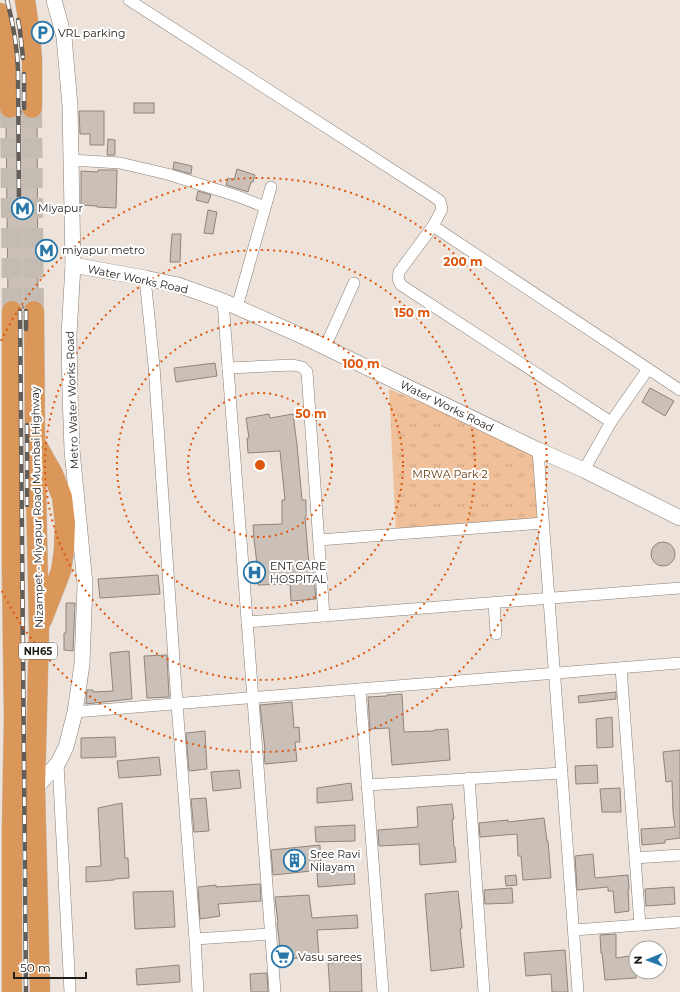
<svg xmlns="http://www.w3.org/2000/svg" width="680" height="992" font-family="Montserrat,sans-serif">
	<defs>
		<pattern id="park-tufts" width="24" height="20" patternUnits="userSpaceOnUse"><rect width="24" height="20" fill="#efc099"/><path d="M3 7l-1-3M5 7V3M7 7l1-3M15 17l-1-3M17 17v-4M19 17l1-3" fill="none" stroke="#cda583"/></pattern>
	</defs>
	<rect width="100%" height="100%" fill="#ede3da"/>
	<polygon fill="url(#park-tufts)" points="389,389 535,449 537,524 396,534"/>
	<g fill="#cbc0b8" stroke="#8e847c">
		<rect x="134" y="103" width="20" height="10"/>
		<polygon points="21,110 22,114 27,118 32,119 37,118 38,301 34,300 29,301 24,305 23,309 22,305 17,301 12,300 8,301 6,119 11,119 16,118 20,114"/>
		<polygon points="79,111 104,111 104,145 90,145 90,134 80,134"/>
		<polygon points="108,139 115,140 115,155 107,155"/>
		<polygon points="174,162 192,166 191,174 173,169"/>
		<polygon points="237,169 255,175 253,182 251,182 248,192 226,185 228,178 234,180"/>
		<polygon points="98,170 117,170 116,208 97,207 97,206 81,205 81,171 98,172"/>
		<polygon points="198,191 211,195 208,203 196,200"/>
		<polygon points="208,210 217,212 213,234 204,233"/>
		<polygon points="172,234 181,234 180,262 170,262"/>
		<polygon points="215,363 217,376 176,382 174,368"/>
		<polygon points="650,388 674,401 665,416 642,402"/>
		<polygon points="269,414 270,418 293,414 297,445 302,500 306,500 306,517 305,517 309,565 313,565 316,599 291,601 290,584 258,585 258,564 257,564 254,539 253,525 282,524 282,500 285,500 280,451 248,453 247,438 249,438 246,418"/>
		<circle cx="663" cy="554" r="12"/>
		<polygon points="158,575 160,594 100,598 98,579"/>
		<polygon points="66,603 75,603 73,651 64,650 64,633 66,633"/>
		<polygon points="129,651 132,699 103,702 86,704 87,690 93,690 93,692 113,691 110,653"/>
		<polygon points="167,655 169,697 147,698 144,656"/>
		<polygon points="616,692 616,699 579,703 578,696"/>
		<polygon points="402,694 404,732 434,731 434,730 448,729 450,760 392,765 389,728 370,729 368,697 387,696 387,695"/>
		<polygon points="292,702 294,728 299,727 300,742 295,742 297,761 265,764 264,750 265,750 260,705"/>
		<polygon points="612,717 613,747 597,748 596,719"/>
		<polygon points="205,731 207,769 189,771 186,733"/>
		<polygon points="115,737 116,757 81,758 81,738"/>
		<polygon points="680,750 680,838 665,840 665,843 642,845 641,829 675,827 673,812 672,781 666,782 663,752"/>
		<polygon points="159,757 161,775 119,778 117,761"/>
		<polygon points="597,765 598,783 576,784 575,766"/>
		<polygon points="239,770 241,788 213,791 211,772"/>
		<polygon points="351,783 353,800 317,803 317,788"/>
		<polygon points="620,788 621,812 602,812 600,789"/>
		<polygon points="206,798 209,831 194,832 191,799"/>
		<polygon points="122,803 125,858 128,858 129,878 114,879 114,880 86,882 86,867 101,866 98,808"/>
		<polygon points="452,804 454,819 452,819 454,847 455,847 456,862 420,865 419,844 379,846 378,830 418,827 417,807"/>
		<polygon points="544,818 547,841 548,841 551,878 523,880 521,856 518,856 517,834 480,837 479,823 508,820 508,822"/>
		<polygon points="355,825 355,841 316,842 315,827"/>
		<polygon points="320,845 321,870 273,875 271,850"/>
		<polygon points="593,854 595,878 628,875 629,889 628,889 629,911 615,913 613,891 608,891 608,887 577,890 575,856"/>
		<polygon points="354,870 355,884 318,887 317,873"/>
		<polygon points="516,875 517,885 506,886 505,876"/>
		<polygon points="260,884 261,901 218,904 220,916 200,919 198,887 216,885 216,887"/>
		<polygon points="674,887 675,904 646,906 645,889"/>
		<polygon points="512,888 513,903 485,904 484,890"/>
		<polygon points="173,891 175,927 135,929 133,892"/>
		<polygon points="458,891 462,928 460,929 464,967 431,971 425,894"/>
		<polygon points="309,895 312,918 357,915 358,928 317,930 319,957 280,959 279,939 277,923 278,923 275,897"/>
		<polygon points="616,934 616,958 636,955 636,978 605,980 602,953 601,953 600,935"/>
		<polygon points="565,950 568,992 552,992 551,974 526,976 524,953"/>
		<polygon points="361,961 362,992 330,992 328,963"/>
		<polygon points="179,965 180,982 137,985 136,969"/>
		<polygon points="267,973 268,992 251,992 250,974"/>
	</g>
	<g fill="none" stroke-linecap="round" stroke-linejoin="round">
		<g stroke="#c4bbb3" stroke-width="20" stroke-dasharray="20 10" stroke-linecap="butt">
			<polyline points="10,108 12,311"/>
			<polyline points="32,108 34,311"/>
		</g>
		<defs>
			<g id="street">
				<polyline points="129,0 433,196 440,201 442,209 433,226 399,272 398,279 401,285 611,422"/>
				<polyline points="71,160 120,163 167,174 237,196 265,207"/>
				<polyline points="433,226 680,390"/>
				<polyline points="145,278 154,366 177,704 195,939 198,992"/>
				<polyline points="223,301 275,992"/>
				<polyline points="237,307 271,187"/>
				<polyline points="325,347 354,283"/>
				<polyline points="228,368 293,365 302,367 307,372 324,616"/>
				<polyline points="538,450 578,992"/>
				<polyline points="584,470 611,422 648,369"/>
				<polyline points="319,540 543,523"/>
				<polyline points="494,603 496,634"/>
				<polyline points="247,622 680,588"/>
				<polyline points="621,668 640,925"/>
				<polyline points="360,689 383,992"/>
				<polyline points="75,712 680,663"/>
				<polyline points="58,763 70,992"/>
				<polyline points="469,778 484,992"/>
				<polyline points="367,785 562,773"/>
				<polyline points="635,858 680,855"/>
				<polyline points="574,930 680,922"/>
				<polyline points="195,939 270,934"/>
			</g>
			<g id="secondary">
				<polyline points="73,265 145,278 178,285 223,301 304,337 538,450 584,470 680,518"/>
				<polyline points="35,789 58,763 66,747 75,712 82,664 85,584 72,450 70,393 69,335 73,265 70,106 64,37 54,0"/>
			</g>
			<g id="highway">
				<polyline points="25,0 30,33 32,60 32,108"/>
				<polyline points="0,13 9,62 10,108"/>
				<polyline points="34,311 35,442 39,629 35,789 40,992"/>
				<polyline points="36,444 53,474 62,497 65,523 64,550 61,571 42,620"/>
				<polyline points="12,992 12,826 14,719 12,569 12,311"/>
			</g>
		</defs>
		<use href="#street" stroke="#897f77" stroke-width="12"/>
		<use href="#secondary" stroke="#897f77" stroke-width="16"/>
		<use href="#highway" stroke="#c5c4c3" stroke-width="21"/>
		<use href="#street" stroke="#fff" stroke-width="11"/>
		<use href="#secondary" stroke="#fff" stroke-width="15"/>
		<use href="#highway" stroke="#db975a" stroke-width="20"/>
		<defs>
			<g id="rail">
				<path d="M7 0C13 23 17 45 18 69L19 208"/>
				<polyline points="18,20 20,31 23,58"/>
				<polyline points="24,74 24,108"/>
				<polyline points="20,311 26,992"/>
				<polyline points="26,311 26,329"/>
				<polyline points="27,425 27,505"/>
			</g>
		</defs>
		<use href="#rail" stroke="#625d57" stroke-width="4.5"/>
		<use href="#rail" stroke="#fff" stroke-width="3" stroke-dasharray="9" stroke-linecap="butt"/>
	</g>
	<g fill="none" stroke="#de560d" stroke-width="2" stroke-dasharray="2 4">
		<circle cx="260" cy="465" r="72"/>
		<circle cx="260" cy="465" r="143"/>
		<circle cx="260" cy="465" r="215"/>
		<path d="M1 341A287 287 0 1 1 1 589"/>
	</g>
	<defs>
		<symbol id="parking-ring" viewBox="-11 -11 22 22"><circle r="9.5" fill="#fff" stroke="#2976a8" stroke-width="1.5"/><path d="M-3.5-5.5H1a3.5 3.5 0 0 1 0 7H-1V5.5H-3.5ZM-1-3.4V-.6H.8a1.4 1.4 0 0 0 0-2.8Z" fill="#2976a8"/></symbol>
		<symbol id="metro-ring" viewBox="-11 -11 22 22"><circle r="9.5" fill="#fff" stroke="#2976a8" stroke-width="1.5"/><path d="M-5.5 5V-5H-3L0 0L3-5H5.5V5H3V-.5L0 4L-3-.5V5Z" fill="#2976a8"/></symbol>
		<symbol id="hospital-ring" viewBox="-11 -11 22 22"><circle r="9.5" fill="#fff" stroke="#2976a8" stroke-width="1.5"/><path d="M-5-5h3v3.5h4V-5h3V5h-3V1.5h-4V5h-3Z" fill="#2976a8"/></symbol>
		<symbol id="building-ring" viewBox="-11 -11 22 22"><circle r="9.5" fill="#fff" stroke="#2976a8" stroke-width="1.5"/><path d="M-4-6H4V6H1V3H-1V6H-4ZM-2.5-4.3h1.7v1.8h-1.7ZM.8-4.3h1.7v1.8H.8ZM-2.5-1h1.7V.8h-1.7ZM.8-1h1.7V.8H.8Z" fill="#2976a8"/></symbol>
		<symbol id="supermarket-ring" viewBox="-11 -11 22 22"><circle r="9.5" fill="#fff" stroke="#2976a8" stroke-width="1.5"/><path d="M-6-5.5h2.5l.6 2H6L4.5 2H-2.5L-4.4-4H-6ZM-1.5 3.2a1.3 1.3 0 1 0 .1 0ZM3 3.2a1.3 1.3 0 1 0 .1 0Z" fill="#2976a8"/></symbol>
	</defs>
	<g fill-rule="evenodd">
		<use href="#parking-ring" x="30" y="20" width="25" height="25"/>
		<use href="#metro-ring" x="10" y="196" width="25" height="25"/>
		<use href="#metro-ring" x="34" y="238" width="25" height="25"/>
		<use href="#hospital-ring" x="242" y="560" width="25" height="25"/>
		<use href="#building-ring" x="282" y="848" width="25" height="25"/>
		<use href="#supermarket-ring" x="270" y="944" width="25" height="25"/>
	</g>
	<g text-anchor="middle" stroke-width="4" stroke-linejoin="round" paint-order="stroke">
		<rect fill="#fff" stroke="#63615e" stroke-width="1" x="19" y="643" width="38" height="16" rx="3"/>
		<g font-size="10" font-weight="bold" fill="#201d19">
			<text x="38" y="655">NH65</text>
		</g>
		<g font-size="11" fill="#201d19" stroke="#fff" text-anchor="start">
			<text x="58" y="37">VRL parking</text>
			<text x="38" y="212">Miyapur</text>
			<text x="62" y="254">miyapur metro</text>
			<text x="270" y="570">ENT CARE<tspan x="270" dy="13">HOSPITAL</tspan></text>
			<text x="310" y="858">Sree Ravi<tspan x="310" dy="13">Nilayam</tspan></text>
			<text x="298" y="961">Vasu sarees</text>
		</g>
		<g font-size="11" fill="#201d19" stroke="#fff">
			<text transform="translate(138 279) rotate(12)" y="4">Water Works Road</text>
			<text transform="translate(72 400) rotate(-92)" y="4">Metro Water Works Road</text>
			<text transform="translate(447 406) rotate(26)" y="4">Water Works Road</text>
			<text transform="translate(37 507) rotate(-91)" y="4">Nizampet - Miyapur Road Mumbai Highway</text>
		</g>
		<g font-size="11" fill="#673b0b" stroke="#fff">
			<text x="450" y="478">MRWA Park 2</text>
		</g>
	</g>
	<circle cx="260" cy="465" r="6" fill="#de560d" stroke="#fff" stroke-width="2"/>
	<g font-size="12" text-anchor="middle" font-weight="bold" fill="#de560d" stroke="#fff" stroke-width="4" stroke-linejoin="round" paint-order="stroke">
		<text x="463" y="266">200 m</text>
		<text x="412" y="317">150 m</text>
		<text x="361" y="368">100 m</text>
		<text x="311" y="418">50 m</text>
	</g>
	<g transform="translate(648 960) rotate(269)"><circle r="19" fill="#ffffff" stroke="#a6a5a3"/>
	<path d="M0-3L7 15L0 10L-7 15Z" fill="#2976a8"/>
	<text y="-6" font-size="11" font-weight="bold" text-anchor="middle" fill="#201d19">N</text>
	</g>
	<path d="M14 972v6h72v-6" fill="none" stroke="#201d19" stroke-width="2"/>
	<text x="20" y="972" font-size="12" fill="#201d19" stroke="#ffffff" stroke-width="3" paint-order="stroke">50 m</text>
</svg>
